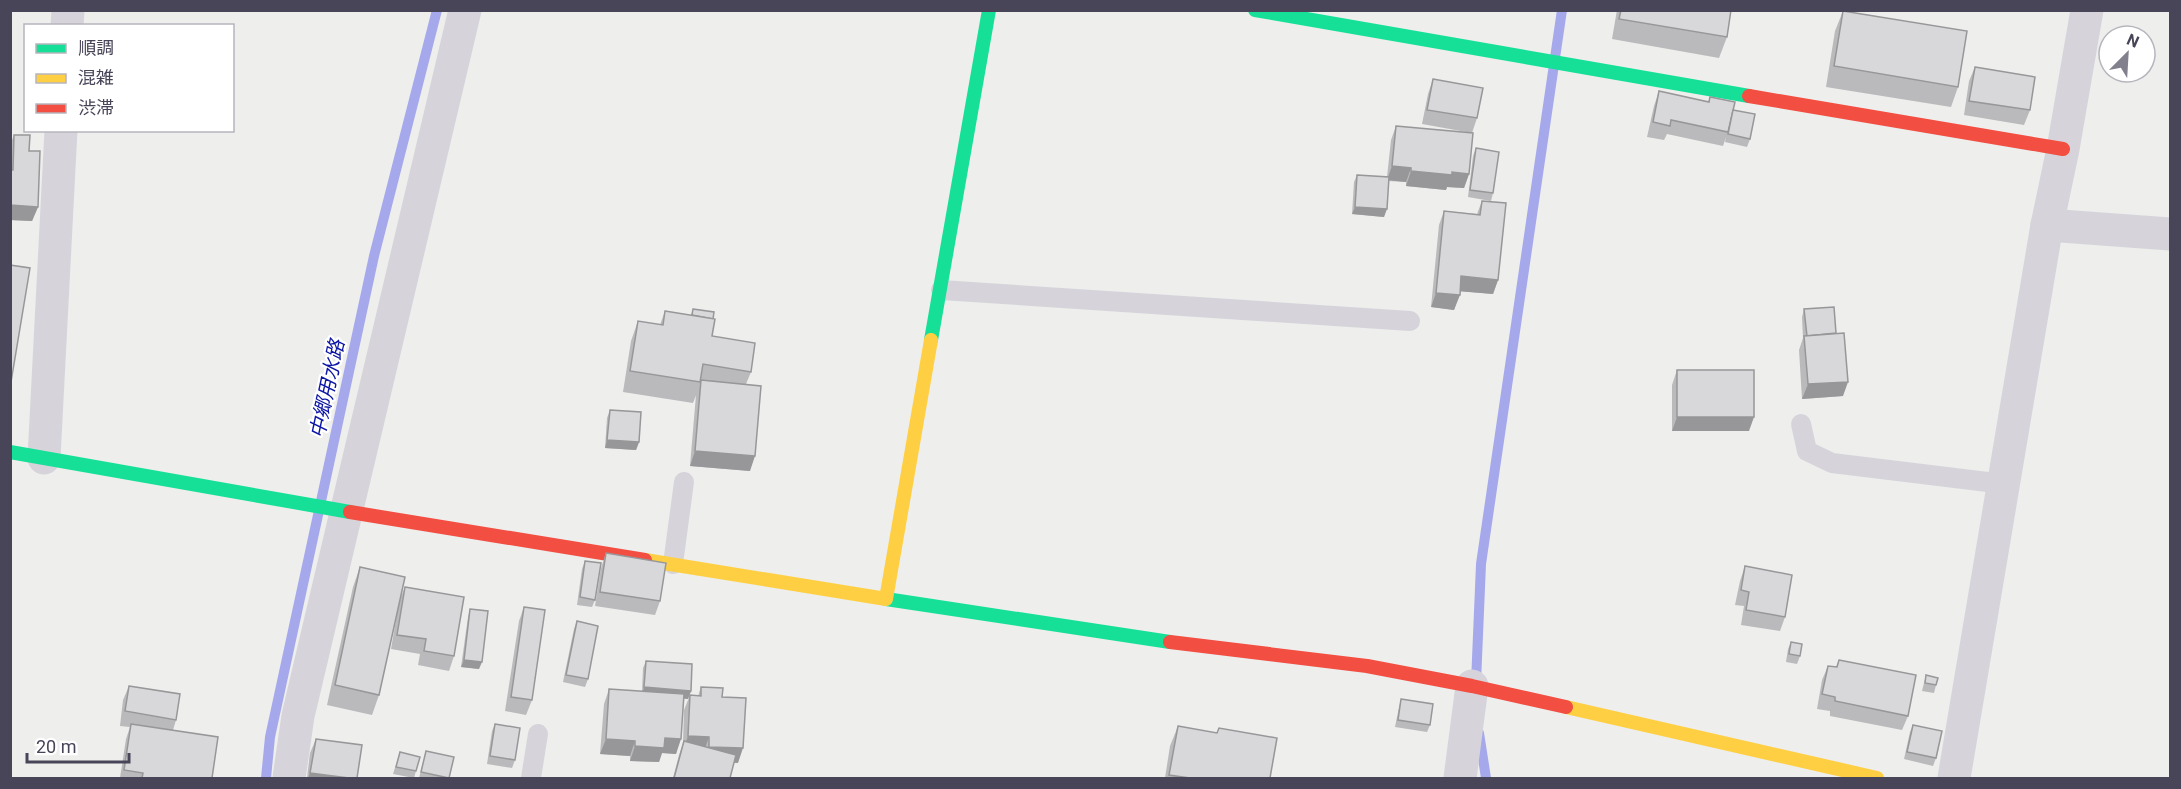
<svg xmlns="http://www.w3.org/2000/svg" width="2181" height="789" font-family="Roboto,'Noto Sans JP',sans-serif">
	<rect width="100%" height="100%" fill="#eeeeed"/>
	<g fill="none" stroke-linecap="round" stroke-linejoin="round">
		<g stroke="#a5a9ec" stroke-width="10">
			<polyline points="1476,682 1481,564 1562,10"/>
			<polyline points="1479,733 1486,778"/>
			<polyline points="266,778 270,737 374,256 437,10"/>
		</g>
		<g stroke="#d6d4da" stroke-width="20">
			<polyline points="941,290 1410,321"/>
			<polyline points="1801,424 1807,451 1832,463 2004,484"/>
			<polyline points="673,564 684,482"/>
			<polyline points="531,778 538,734"/>
		</g>
		<g stroke="#d6d4da" stroke-width="33">
			<polyline points="67,26 68,10"/>
			<polyline points="2047,225 2170,234"/>
			<polyline points="44,458 61,130"/>
			<polyline points="289,778 298,716 465,10"/>
			<polyline points="1460,778 1472,686"/>
			<polyline points="1954,778 2047,225 2063,149 2087,10"/>
		</g>
		<g stroke="#16e098" stroke-width="14">
			<polyline points="1255,10 1749,96"/>
			<polyline points="931,340 989,10"/>
			<polyline points="10,452 350,512"/>
			<polyline points="886,599 1170,642"/>
		</g>
		<g stroke="#ffcf43" stroke-width="14">
			<polyline points="645,560 886,599 931,340"/>
			<polyline points="1566,707 1877,778"/>
		</g>
		<g stroke="#f24e42" stroke-width="14">
			<polyline points="1749,96 2063,149"/>
			<polyline points="350,512 645,560"/>
			<polyline points="1170,642 1367,666 1472,686 1566,707"/>
		</g>
	</g>
	<g fill="#bab9bb">
		<polygon points="1617,10 1731,10 1727,37 1719,58 1612,39"/>
		<polygon points="1843,11 1958,87 1951,107 1826,87 1835,31"/>
		<polygon points="1975,67 2030,110 2024,125 1964,115 1969,81"/>
		<polygon points="1433,79 1477,118 1472,133 1422,124 1428,94"/>
		<polygon points="1659,91 1708,102 1710,97 1733,111 1750,139 1747,147 1725,142 1726,137 1723,146 1667,134 1664,140 1647,137 1654,106"/>
		<polygon points="1396,126 1469,174 1464,188 1447,187 1446,190 1406,186 1406,182 1388,181 1384,217 1352,214 1354,182 1357,175 1387,177 1391,140"/>
		<polygon points="14,135 29,151 38,207 32,221 10,220 10,145"/>
		<polygon points="1476,148 1493,193 1491,201 1468,197 1473,156"/>
		<polygon points="1482,201 1498,280 1493,294 1460,291 1454,310 1431,307 1439,225 1444,211 1477,214"/>
		<polygon points="693,309 712,336 751,372 746,384 750,471 690,466 696,395 700,385 693,403 623,392 631,341 638,321 660,325 665,311 691,315"/>
		<polygon points="1804,309 1836,334 1843,396 1802,399 1799,350 1803,338 1802,317"/>
		<polygon points="1677,370 1749,431 1672,431 1672,385"/>
		<polygon points="610,410 639,442 636,450 605,448 607,418"/>
		<polygon points="606,553 660,601 655,615 595,606 601,568"/>
		<polygon points="585,561 595,600 592,607 577,605 582,569"/>
		<polygon points="1745,566 1785,617 1780,631 1741,625 1744,606 1735,605 1740,581"/>
		<polygon points="360,567 400,599 405,587 454,656 449,671 418,665 420,654 391,649 398,608 379,695 372,715 327,705 353,587"/>
		<polygon points="524,607 532,700 526,715 505,711 519,621"/>
		<polygon points="470,609 479,669 461,667 468,617"/>
		<polygon points="577,621 588,679 585,687 563,682 574,629"/>
		<polygon points="1791,642 1800,656 1797,664 1786,662 1788,649"/>
		<polygon points="1839,660 1908,716 1902,730 1830,716 1830,711 1817,709 1822,680 1828,666 1836,667"/>
		<polygon points="646,661 691,691 688,699 684,698 676,754 662,753 659,762 630,761 630,756 600,754 604,704 609,689 642,692 643,668"/>
		<polygon points="1926,675 1936,685 1934,693 1922,691"/>
		<polygon points="129,686 176,720 173,730 212,778 120,778 126,739 130,727 120,726 123,700"/>
		<polygon points="701,687 722,697 738,763 734,762 730,778 673,778 679,755 683,743 684,710 690,695 698,696"/>
		<polygon points="1401,699 1430,725 1427,732 1395,727 1399,707"/>
		<polygon points="495,724 515,760 512,768 487,764 492,731"/>
		<polygon points="1913,725 1936,758 1933,766 1904,759 1910,732"/>
		<polygon points="1178,726 1217,733 1219,728 1270,778 1165,778 1170,746"/>
		<polygon points="316,739 357,778 307,778 310,753"/>
		<polygon points="426,751 449,778 419,778"/>
		<polygon points="400,752 416,771 414,778 393,774"/>
	</g>
	<g fill="#979698">
		<polygon points="1392,166 1411,168 1406,182 1387,180"/>
		<polygon points="1411,171 1452,172 1469,174 1464,188 1447,187 1446,190 1406,186"/>
		<polygon points="10,205 38,207 32,221 10,220"/>
		<polygon points="1355,207 1387,209 1384,217 1352,214"/>
		<polygon points="1461,276 1498,280 1493,294 1456,291"/>
		<polygon points="1436,293 1460,295 1454,310 1431,307"/>
		<polygon points="1848,382 1843,396 1802,399 1808,384"/>
		<polygon points="1677,417 1754,417 1749,431 1672,431"/>
		<polygon points="607,440 639,442 636,450 605,448"/>
		<polygon points="695,451 755,456 750,471 690,466"/>
		<polygon points="464,660 482,662 479,669 461,667"/>
		<polygon points="644,687 691,691 688,699 642,695"/>
		<polygon points="688,736 709,737 704,751 683,750"/>
		<polygon points="665,738 681,739 676,754 662,753 659,762 630,761 635,746"/>
		<polygon points="606,739 635,741 630,756 600,754"/>
		<polygon points="709,747 743,748 738,763 704,761"/>
		<polygon points="310,773 349,778 308,778"/>
	</g>
	<g fill="#d8d7d9" stroke="#979698" stroke-width="1.5">
		<polygon points="1621,10 1731,10 1727,37 1619,19"/>
		<polygon points="1843,11 1967,31 1958,87 1834,66"/>
		<polygon points="1975,67 2035,77 2030,110 1969,101"/>
		<polygon points="1433,79 1483,88 1477,118 1427,110"/>
		<polygon points="1659,91 1709,102 1710,97 1735,102 1728,132 1671,120 1670,126 1653,122"/>
		<polygon points="1733,110 1755,114 1750,139 1728,134"/>
		<polygon points="1396,126 1473,133 1469,174 1452,172 1452,175 1411,171 1411,168 1392,166"/>
		<polygon points="14,135 30,135 29,151 40,151 38,207 10,205 10,170 13,170"/>
		<polygon points="1476,148 1499,152 1493,193 1470,190"/>
		<polygon points="1357,175 1389,177 1387,209 1355,207"/>
		<polygon points="1482,201 1506,203 1498,280 1461,276 1460,295 1436,293 1444,211 1480,215"/>
		<polygon points="10,265 30,268 10,388"/>
		<polygon points="1834,307 1836,333 1807,336 1804,309"/>
		<polygon points="693,309 714,312 713,319 692,315"/>
		<polygon points="665,311 715,319 712,336 755,343 751,372 703,364 700,382 630,371 638,321 663,325"/>
		<polygon points="1844,333 1848,382 1808,384 1804,336"/>
		<rect x="1677" y="370" width="77" height="47"/>
		<polygon points="701,380 761,386 755,456 695,451"/>
		<polygon points="610,410 641,412 639,442 607,440"/>
		<polygon points="606,553 666,563 660,601 600,592"/>
		<polygon points="585,561 601,563 595,600 580,597"/>
		<polygon points="1745,566 1792,575 1785,617 1746,610 1749,592 1741,590"/>
		<polygon points="360,567 405,577 379,695 335,685"/>
		<polygon points="405,587 464,597 454,656 424,651 426,639 397,635"/>
		<polygon points="524,607 545,610 532,700 511,697"/>
		<polygon points="470,609 488,611 482,662 464,660"/>
		<polygon points="577,621 598,626 588,679 566,675"/>
		<polygon points="1791,642 1802,644 1800,656 1789,654"/>
		<polygon points="1839,660 1916,675 1908,716 1835,701 1835,697 1822,694 1828,666 1837,667"/>
		<polygon points="646,661 692,664 691,691 644,687"/>
		<polygon points="1926,675 1938,678 1936,685 1925,683"/>
		<polygon points="129,686 180,694 176,720 125,711"/>
		<polygon points="701,687 723,688 722,697 746,698 743,748 709,747 709,737 688,736 690,695 701,696"/>
		<polygon points="609,689 684,694 681,739 665,738 664,748 635,746 635,741 606,739"/>
		<polygon points="1401,699 1433,704 1430,725 1398,720"/>
		<polygon points="131,724 218,737 212,778 142,778 143,773 124,770"/>
		<polygon points="495,724 520,728 515,760 490,756"/>
		<polygon points="1913,725 1942,731 1936,758 1907,752"/>
		<polygon points="1178,726 1217,733 1219,728 1277,738 1270,778 1190,778 1169,775"/>
		<polygon points="316,739 362,745 357,778 349,778 310,773"/>
		<polygon points="684,741 736,755 730,778 674,778"/>
		<polygon points="426,751 454,757 449,778 421,772"/>
		<polygon points="400,752 420,757 416,771 396,767"/>
	</g>
	<g text-anchor="middle" stroke-width="4.5" stroke-linejoin="round" paint-order="stroke">
		<g font-size="20" font-style="italic" fill="#0c15a5" stroke="#fff">
			<text transform="translate(327 389) rotate(-78)" y="7">中郷用水路</text>
		</g>
	</g>
	<rect width="2181" height="789" fill="none" stroke="#494559" stroke-width="24"/>
	<rect x="24" y="24" width="210" height="108" fill="#ffffff" stroke="#b6b5bd" stroke-width="1.5"/>
	<rect x="36" y="44" width="30" height="9" fill="#16e098" stroke="#b6b5bd" stroke-width="1.5"/>
	<text x="78" y="54" font-size="18" fill="#494559">順調</text>
	<rect x="36" y="74" width="30" height="9" fill="#ffcf43" stroke="#b6b5bd" stroke-width="1.5"/>
	<text x="78" y="84" font-size="18" fill="#494559">混雑</text>
	<rect x="36" y="104" width="30" height="9" fill="#f24e42" stroke="#b6b5bd" stroke-width="1.5"/>
	<text x="78" y="114" font-size="18" fill="#494559">渋滞</text>
	<g transform="translate(2127 54) rotate(24)"><circle r="28" fill="#ffffff" stroke="#b6b5bd" stroke-width="1.5"/>
	<path d="M0-4.5L10 22L0 15L-10 22Z" fill="#83808d"/>
	<text y="-9" font-size="16" font-weight="bold" text-anchor="middle" fill="#494559">N</text>
	</g>
	<path d="M27 753v9h102v-9" fill="none" stroke="#494559" stroke-width="3"/>
	<text x="36" y="753" font-size="18" fill="#494559" stroke="#ffffff" stroke-width="4.5" paint-order="stroke">20 m</text>
</svg>
